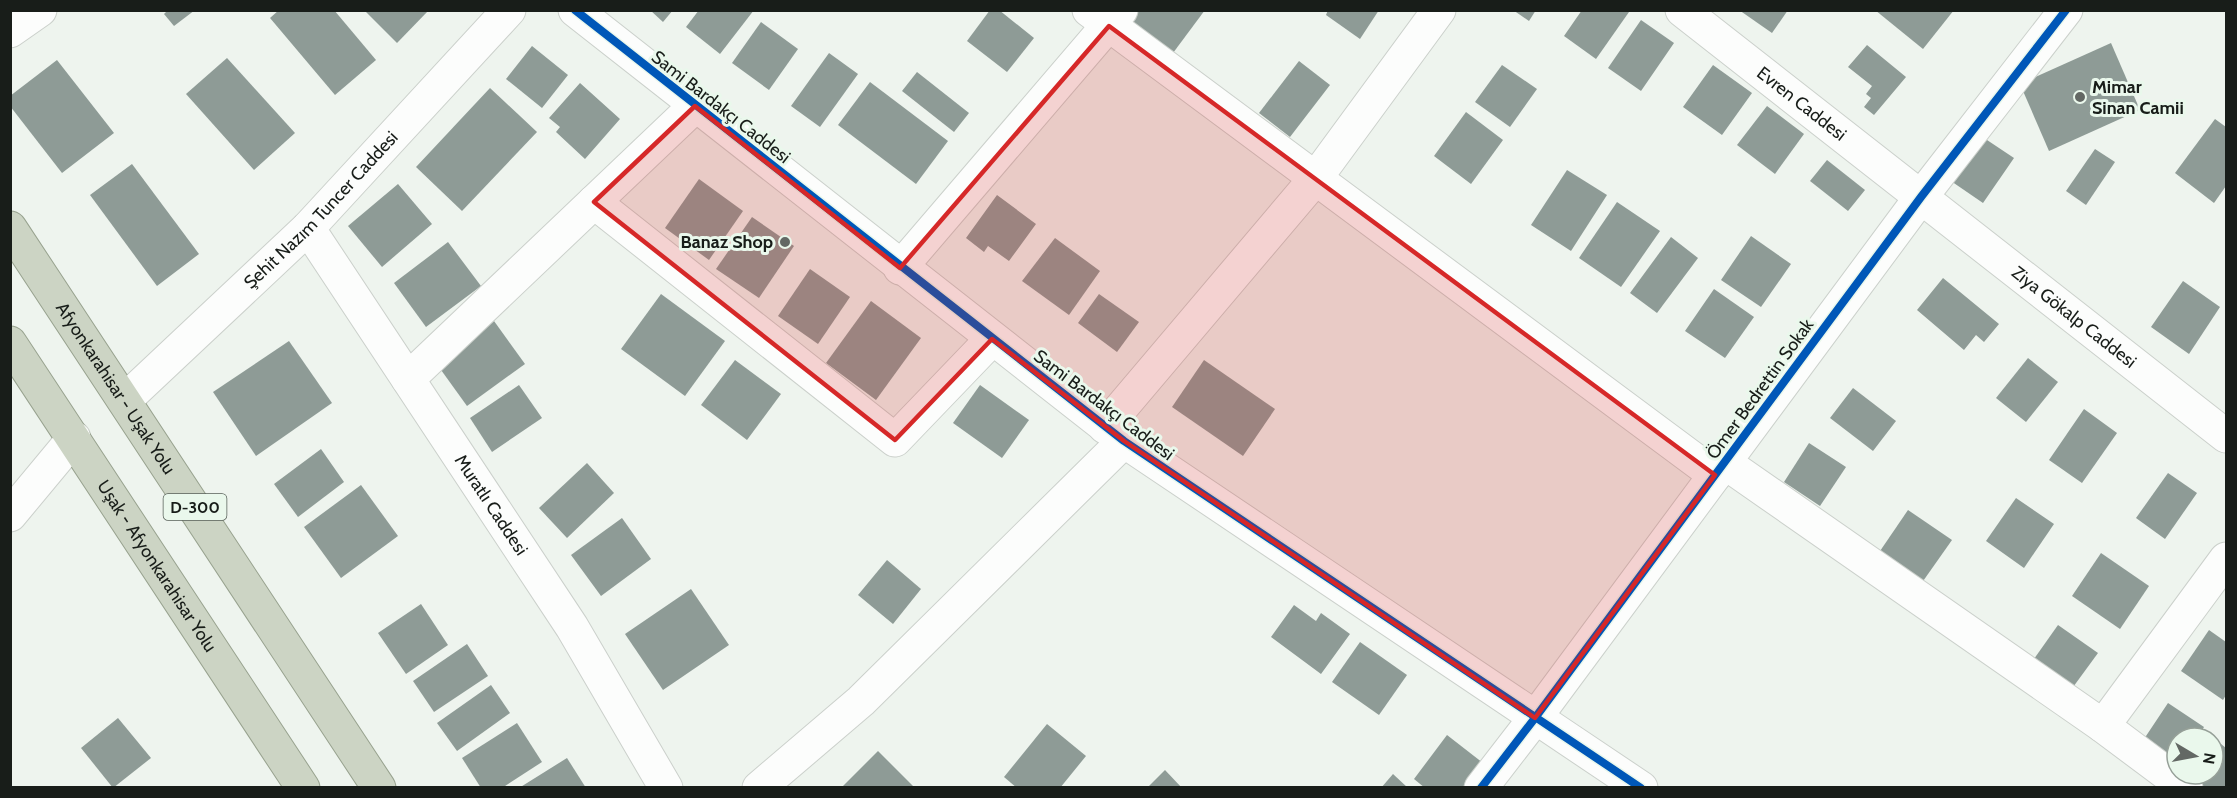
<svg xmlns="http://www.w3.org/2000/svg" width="2237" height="798" font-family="Cabin,sans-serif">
	<rect width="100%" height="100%" fill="#eef4ee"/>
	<g fill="#8e9b96">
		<polygon points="168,10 195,10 174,26 164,14"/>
		<polygon points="279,10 334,10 376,60 335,95 270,18"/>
		<polygon points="364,10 429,10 397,43"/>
		<polygon points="650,10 673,10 663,22"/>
		<polygon points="699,10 754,10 720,54 686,27"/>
		<polygon points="990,10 999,10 1034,38 1007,72 967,41"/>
		<polygon points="1137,10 1205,10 1173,53 1130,20"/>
		<polygon points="1328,10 1379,10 1360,39 1326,15"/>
		<polygon points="1513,10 1536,10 1529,21"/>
		<polygon points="1582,10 1629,12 1596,59 1564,36"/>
		<polygon points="1739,10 1788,10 1772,33"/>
		<polygon points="1875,10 1954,10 1923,49"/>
		<polygon points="1641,20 1674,43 1641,91 1608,68"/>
		<polygon points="761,22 798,49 769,90 732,63"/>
		<polygon points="2111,43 2140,110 2049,151 2020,84"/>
		<polygon points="1867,45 1906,77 1874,115 1864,107 1871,98 1866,94 1872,86 1848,67"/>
		<polygon points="532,46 568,75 542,108 506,79"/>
		<polygon points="829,53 858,74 820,127 791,106"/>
		<polygon points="227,58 295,133 254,170 186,94"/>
		<polygon points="57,60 114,133 62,173 10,106 10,96"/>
		<polygon points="1299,61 1330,85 1290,137 1259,113"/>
		<polygon points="1502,65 1537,89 1510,127 1475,102"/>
		<polygon points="1713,65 1752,93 1722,135 1683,107"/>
		<polygon points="917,72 969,113 954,132 902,91"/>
		<polygon points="870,82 948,141 916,184 838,125"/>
		<polygon points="580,83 620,119 585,159 556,132 560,127 549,118"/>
		<polygon points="490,88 537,132 462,211 416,167"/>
		<polygon points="1767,106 1804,134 1775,174 1737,145"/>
		<polygon points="1466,112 1503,140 1471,184 1434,156"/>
		<polygon points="2215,119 2226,127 2226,186 2214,203 2175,173"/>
		<polygon points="1978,134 2014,158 1983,203 1948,179"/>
		<polygon points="2095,149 2115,162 2086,205 2066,191"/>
		<polygon points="1827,160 1865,190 1848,211 1810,181"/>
		<polygon points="132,164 199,254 157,286 90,195"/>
		<polygon points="1567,170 1607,195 1571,251 1531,225"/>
		<polygon points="699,179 743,211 709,260 665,228"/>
		<polygon points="398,184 432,224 382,267 348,226"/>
		<polygon points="997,195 1036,224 1009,261 988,246 984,252 966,238"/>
		<polygon points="1617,202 1660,231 1621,287 1579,258"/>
		<polygon points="752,217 794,246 759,298 716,269"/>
		<polygon points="1751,236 1791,264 1761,307 1721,280"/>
		<polygon points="1671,237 1698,258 1657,313 1630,293"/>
		<polygon points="1055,238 1100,271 1069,315 1022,281"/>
		<polygon points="448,242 481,286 426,327 394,283"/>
		<polygon points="810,269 850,297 818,344 778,316"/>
		<polygon points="1943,278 1999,324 1984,342 1976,335 1964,350 1917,310"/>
		<polygon points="2183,281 2220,307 2189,354 2151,327"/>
		<polygon points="1714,289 1754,317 1725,358 1685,331"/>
		<polygon points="661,294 725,341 685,396 621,349"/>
		<polygon points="1099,294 1139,322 1117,352 1078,323"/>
		<polygon points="871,301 921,338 876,400 826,363"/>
		<polygon points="494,321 525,364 467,406 436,363"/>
		<polygon points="289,341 332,403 256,456 213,392"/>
		<polygon points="2028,358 2058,382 2026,422 1996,398"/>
		<polygon points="735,360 781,394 747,440 701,405"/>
		<polygon points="1204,360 1275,409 1243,456 1172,407"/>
		<polygon points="519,385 542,418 492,452 470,418"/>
		<polygon points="980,385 1029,420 1002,458 953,423"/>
		<polygon points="1853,388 1896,421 1873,451 1830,418"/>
		<polygon points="2084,409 2117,433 2082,483 2049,460"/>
		<polygon points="1809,443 1846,467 1820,506 1784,482"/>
		<polygon points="321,449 344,482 298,517 274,484"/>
		<polygon points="587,463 614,493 567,538 539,508"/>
		<polygon points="2168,473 2197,493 2165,539 2136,518"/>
		<polygon points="361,485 398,536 341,578 304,527"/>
		<polygon points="2016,498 2054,524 2024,568 1986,541"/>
		<polygon points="1908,510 1952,540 1921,584 1878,554"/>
		<polygon points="622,518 651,559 601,596 571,555"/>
		<polygon points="2101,553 2149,586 2120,629 2072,596"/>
		<polygon points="887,560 921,589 893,624 858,595"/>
		<polygon points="691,589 729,645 663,690 625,634"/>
		<polygon points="421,604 448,645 406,674 378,633"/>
		<polygon points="1294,605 1316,621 1321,613 1350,634 1321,674 1271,637"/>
		<polygon points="2058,625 2098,653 2068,694 2029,666"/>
		<polygon points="2209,630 2226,642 2226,695 2223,700 2181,671"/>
		<polygon points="1360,642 1407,675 1379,715 1332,682"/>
		<polygon points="467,644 488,676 434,712 413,681"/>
		<polygon points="491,685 510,713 457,751 437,723"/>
		<polygon points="2168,703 2204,727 2197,738 2177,738 2177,768 2138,748"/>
		<polygon points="118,718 151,758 113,788 81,748"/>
		<polygon points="517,723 542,762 502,788 481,788 462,758"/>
		<polygon points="1047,724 1086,756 1060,788 1017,788 1004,777"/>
		<polygon points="1447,735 1483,763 1465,788 1425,788 1414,779"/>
		<polygon points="2221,744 2226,748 2226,788 2200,788 2196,785 2202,774 2213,774 2213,757"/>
		<polygon points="878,751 915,788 841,788"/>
		<polygon points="567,758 586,788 519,788"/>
		<polygon points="1165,770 1182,788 1147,788"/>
		<polygon points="1393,774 1408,788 1381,788"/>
	</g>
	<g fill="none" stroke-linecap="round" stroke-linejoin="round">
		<defs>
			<g id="minor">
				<polyline points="575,10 1124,441 1641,788"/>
				<polyline points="1089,10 1715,475"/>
				<path id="s1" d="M1682 10 2226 436"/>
				<polyline points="10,31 40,10"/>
				<polyline points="594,202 895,440 992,339"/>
				<path id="s2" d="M308 228 572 627 666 788"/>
				<polyline points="900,268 1121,10"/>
				<polyline points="408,379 695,106"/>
				<path id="s3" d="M125 400 308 228 509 10"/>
				<polyline points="1105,427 1315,179 1439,10"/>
				<polyline points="1724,462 2103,726 2226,559"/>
				<polyline points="10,515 74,438"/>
				<polyline points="2103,726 2186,788"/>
				<polyline points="759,788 861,701 1124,441"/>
				<polyline points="1481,788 1535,718 1921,197 2066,10"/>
			</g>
			<g id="highway">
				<path id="s4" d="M10 228 379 788"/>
				<path id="s5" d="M10 343 303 788"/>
			</g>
		</defs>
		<use href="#minor" stroke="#cbd0cb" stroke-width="35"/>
		<use href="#highway" stroke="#98a28f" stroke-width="35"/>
		<use href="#minor" stroke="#fcfdfc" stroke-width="33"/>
		<use href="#highway" stroke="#ccd4c4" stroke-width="33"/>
		<defs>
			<g id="cycleway">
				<polyline points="575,10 1124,441 1641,788"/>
				<polyline points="1481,788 1535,718 1921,197 2066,10"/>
			</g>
		</defs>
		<use href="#cycleway" stroke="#eaf8ec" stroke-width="11"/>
		<use href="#cycleway" stroke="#0057b8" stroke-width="8"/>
	</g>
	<path fill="#d62828" fill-opacity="0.2" stroke="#d62828" stroke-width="4.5" stroke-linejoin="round" d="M1109 26 1715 475 1535 718 1124 441 992 339 895 440 594 202 695 106 900 268Z"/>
	<g fill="#636864" stroke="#eaf8ec" stroke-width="2">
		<circle cx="2080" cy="97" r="6"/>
		<circle cx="785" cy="242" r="6"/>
	</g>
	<g text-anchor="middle" stroke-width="6" stroke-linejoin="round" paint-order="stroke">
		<rect fill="#eaf8ec" stroke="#575f58" stroke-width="1.5" x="163.5" y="494" width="63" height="26" rx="4.5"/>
		<g font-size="16" font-weight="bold" fill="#181d19">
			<text x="195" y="513">D-300</text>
		</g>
		<g font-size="18" font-weight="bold" fill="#181d19" stroke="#eaf8ec" text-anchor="start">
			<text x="2092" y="93">Mimar<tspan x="2092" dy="21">Sinan Camii</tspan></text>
			<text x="773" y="248" text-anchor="end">Banaz Shop</text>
		</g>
		<g font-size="18" fill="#181d19" stroke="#eaf8ec">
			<text dy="6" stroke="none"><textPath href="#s1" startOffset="152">Evren Caddesi</textPath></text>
			<text transform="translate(721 107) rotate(38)" y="6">Sami Bardakçı Caddesi</text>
			<text dy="6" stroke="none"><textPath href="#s3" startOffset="273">Şehit Nazım Tuncer Caddesi</textPath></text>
			<text dy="6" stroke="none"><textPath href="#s1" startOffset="498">Ziya Gökalp Caddesi</textPath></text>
			<text dy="6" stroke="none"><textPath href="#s4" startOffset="192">Afyonkarahisar - Uşak Yolu</textPath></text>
			<text transform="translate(1760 389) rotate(-54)" y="6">Ömer Bedrettin Sokak</text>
			<text transform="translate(1104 405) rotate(37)" y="6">Sami Bardakçı Caddesi</text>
			<text dy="6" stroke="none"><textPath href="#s2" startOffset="332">Muratlı Caddesi</textPath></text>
			<text dy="6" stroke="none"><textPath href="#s5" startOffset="267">Uşak - Afyonkarahisar Yolu</textPath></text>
		</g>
	</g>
	<rect width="2237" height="798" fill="none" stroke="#181d19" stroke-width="24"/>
	<g transform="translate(2195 756) rotate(100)"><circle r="28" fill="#eaf8ec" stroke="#96a098" stroke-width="1.5"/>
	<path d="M0-4.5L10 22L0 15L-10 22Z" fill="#636864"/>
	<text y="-9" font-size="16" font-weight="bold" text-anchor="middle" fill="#181d19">N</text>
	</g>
</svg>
